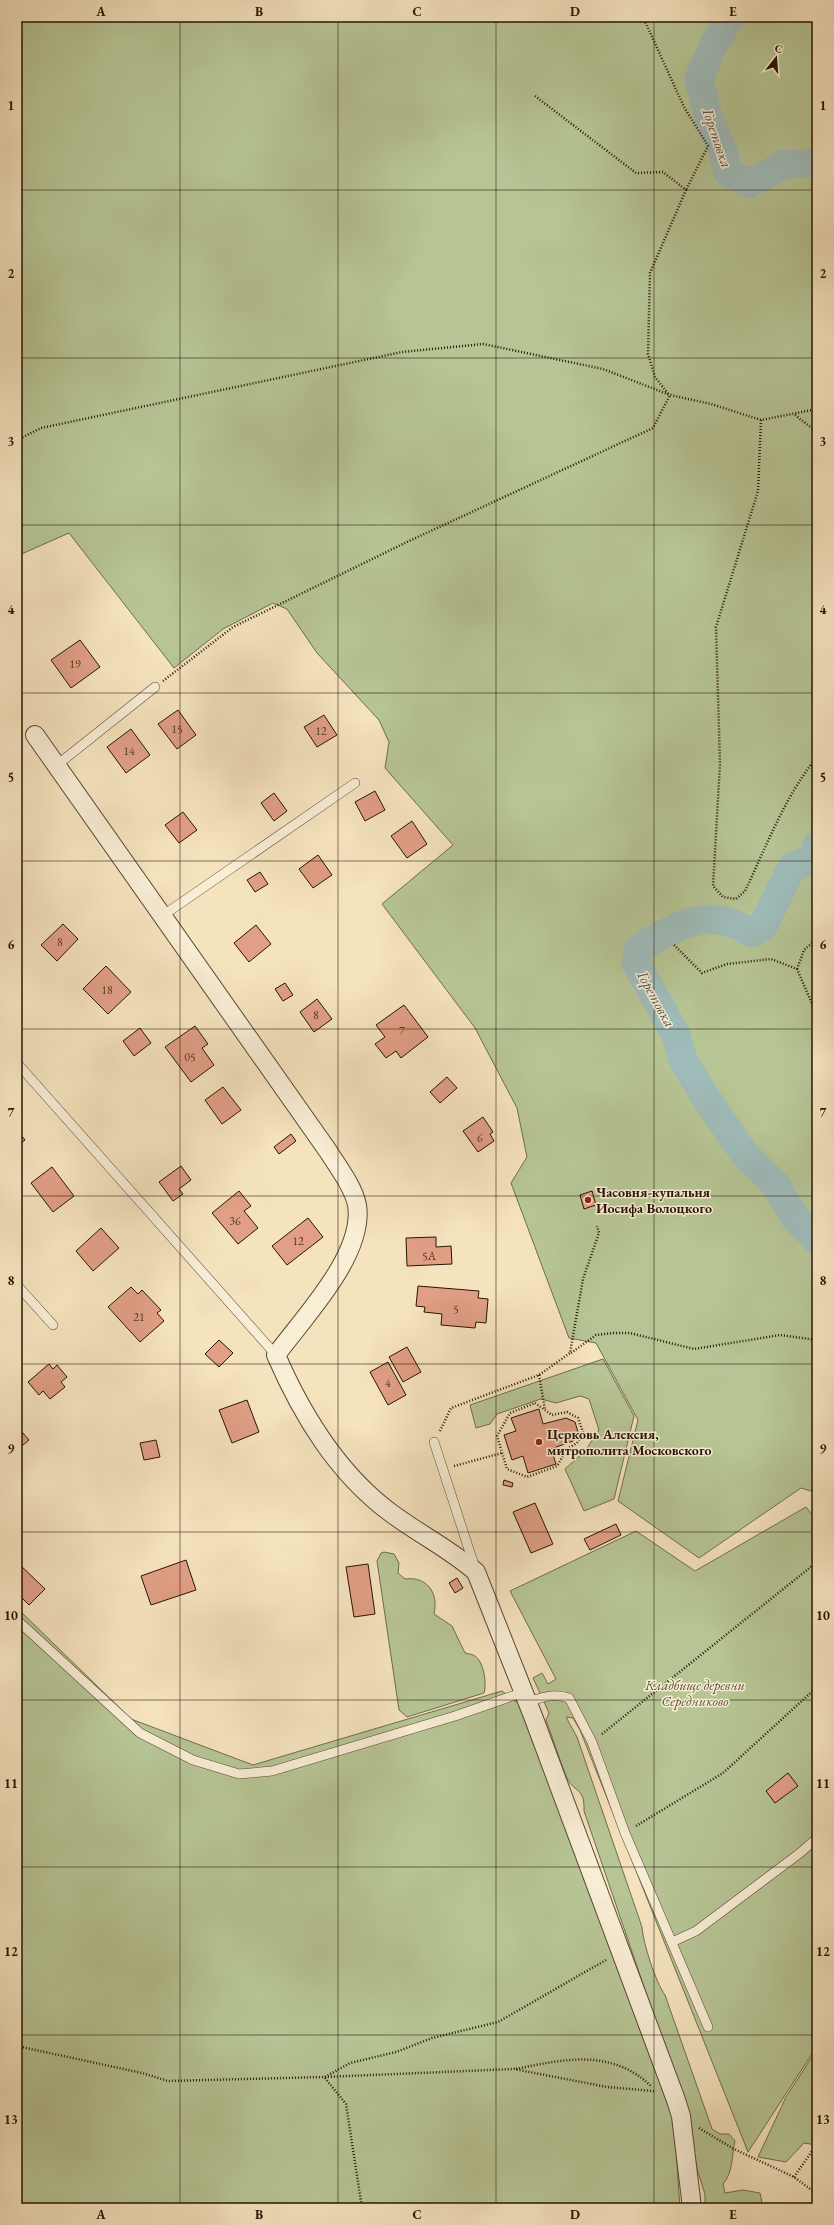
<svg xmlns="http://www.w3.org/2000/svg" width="834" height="2225" font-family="'EB Garamond',serif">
	<rect width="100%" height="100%" fill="#f5e3be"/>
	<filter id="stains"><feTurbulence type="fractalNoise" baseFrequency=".005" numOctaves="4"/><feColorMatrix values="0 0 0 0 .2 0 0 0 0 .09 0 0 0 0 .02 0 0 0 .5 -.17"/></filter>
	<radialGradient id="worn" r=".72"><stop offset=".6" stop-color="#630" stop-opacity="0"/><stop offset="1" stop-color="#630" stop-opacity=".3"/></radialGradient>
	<g fill="#b7c595" stroke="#6f6c4d">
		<polygon points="17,17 817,17 817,1493 801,1488 699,1558 618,1501 638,1420 596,1343 569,1338 511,1183 527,1157 517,1108 475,1028 382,904 453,845 385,768 389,742 379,720 317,653 287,609 273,603 223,629 174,668 69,533 17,556"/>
		<polygon points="603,1359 634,1416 614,1499 584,1511 565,1469 585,1451 599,1430 589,1399 580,1396 556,1403 541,1399 497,1414 490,1424 476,1428 470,1405"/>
		<path d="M806 1507 817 1520V2046L748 2152 580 1730 573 1718 566 1717 577 1737 642 1927C643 1943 656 1983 665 1995L712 2129 720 2134H729L735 2141C731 2157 734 2171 723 2184L725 2193 743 2190 760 2193 763 2208H705V2194L697 2169 686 2110 584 1811C585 1786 573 1793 566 1776 559 1758 553 1739 546 1720L549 1713 533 1678 542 1673 548 1684 556 1679 510 1591 636 1531 695 1571Z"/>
		<path d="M384 1552 394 1554 399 1563 398 1573 405 1579C427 1576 439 1593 434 1614L452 1626 465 1653C468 1654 473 1654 475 1656 484 1662 487 1684 484 1693L407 1717 399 1710 377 1561 381 1553Z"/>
		<polygon points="17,1608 131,1719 253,1765 502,1691 519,1704 674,2121 680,2208 17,2208"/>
		<polygon points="817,2049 817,2145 804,2143 786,2162 758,2157 786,2097"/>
	</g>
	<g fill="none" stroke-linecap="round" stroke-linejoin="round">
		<g stroke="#9fbcba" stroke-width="29">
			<polyline points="731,17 714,44 699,79 708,116 723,151 728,173 750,183 785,164 817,163"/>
			<path d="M817 846 813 858 792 867 763 926 752 933C744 929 737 924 729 922 696 912 665 932 638 949L636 963 676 1035 683 1060 704 1095 745 1155 775 1184 796 1219 817 1240"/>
		</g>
	</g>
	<g fill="#e19f86" stroke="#271405">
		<polygon points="80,640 100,667 71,688 51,660"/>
		<polygon points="178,710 196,735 177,749 158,724"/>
		<polygon points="324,715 337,735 317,747 304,727"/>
		<polygon points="131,729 150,755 126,773 107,747"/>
		<polygon points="375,791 385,810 365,821 355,802"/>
		<polygon points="274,793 287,811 274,821 261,803"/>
		<polygon points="183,812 197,830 179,843 165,825"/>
		<polygon points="412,821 427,844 407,858 391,836"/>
		<polygon points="318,855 332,875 313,888 299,869"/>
		<polygon points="260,872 268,884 255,892 247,880"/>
		<polygon points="63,924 78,939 57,961 41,945"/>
		<polygon points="256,925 271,944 249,962 234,943"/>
		<polygon points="106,966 131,992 108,1014 83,989"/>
		<polygon points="285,983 293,995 283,1001 275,989"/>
		<polygon points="317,999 332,1019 314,1032 300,1012"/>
		<polygon points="404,1005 428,1037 401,1058 396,1051 386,1058 375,1044 385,1037 376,1025"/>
		<polygon points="195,1026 208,1044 202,1048 214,1065 191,1082 165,1047"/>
		<polygon points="140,1028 151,1043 134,1056 123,1041"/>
		<polygon points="447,1077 457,1088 440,1103 430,1092"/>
		<polygon points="223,1087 241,1110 222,1124 205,1100"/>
		<polygon points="483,1117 493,1132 490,1134 494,1141 478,1152 463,1131"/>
		<polygon points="17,1130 25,1140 17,1146"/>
		<polygon points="291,1134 296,1141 279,1154 274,1147"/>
		<polygon points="181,1166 191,1180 179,1189 183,1194 173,1201 159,1182"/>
		<polygon points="52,1167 74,1196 53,1212 31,1183"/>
		<polygon points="239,1191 251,1206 244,1211 258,1228 238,1244 212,1213"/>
		<polygon points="592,1191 596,1205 584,1209 580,1195"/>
		<polygon points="308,1218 323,1237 287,1265 272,1246"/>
		<polygon points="101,1228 119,1248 93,1271 76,1251"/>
		<polygon points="436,1237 436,1247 451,1246 452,1264 407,1266 406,1238"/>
		<polygon points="418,1286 479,1291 478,1298 488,1299 486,1323 476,1322 475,1328 441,1325 442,1314 424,1312 425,1307 416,1306"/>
		<polygon points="131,1287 138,1294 142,1290 161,1310 157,1313 164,1321 140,1342 108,1307"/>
		<polygon points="219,1340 233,1353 219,1367 205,1354"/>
		<polygon points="407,1347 421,1372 403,1382 389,1357"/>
		<polygon points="388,1362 406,1395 388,1405 370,1372"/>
		<polygon points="49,1364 53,1369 57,1365 67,1377 61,1382 65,1387 50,1399 43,1391 39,1395 28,1382"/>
		<polygon points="247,1400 259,1432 232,1443 219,1410"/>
		<polygon points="539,1409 543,1424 566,1418 575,1422 578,1432 573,1441 551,1449 556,1464 528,1473 523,1456 512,1460 504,1435 516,1431 511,1418"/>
		<polygon points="22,1432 29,1440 17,1450 17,1436"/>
		<polygon points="156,1440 160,1457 144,1460 140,1443"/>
		<polygon points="504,1480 513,1483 512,1487 503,1485"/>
		<polygon points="535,1503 553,1544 531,1553 513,1512"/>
		<polygon points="616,1524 621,1535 590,1550 584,1539"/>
		<polygon points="186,1560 196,1590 151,1605 141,1576"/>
		<polygon points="17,1562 45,1589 29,1605 17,1593"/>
		<polygon points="368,1564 375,1614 354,1617 346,1567"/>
		<polygon points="457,1578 463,1588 455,1593 449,1583"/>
		<polygon points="788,1773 798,1786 775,1803 766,1791"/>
	</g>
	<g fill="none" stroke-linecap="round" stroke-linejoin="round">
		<defs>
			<g id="lane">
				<polyline points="57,765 155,687"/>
				<polyline points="162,916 355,783"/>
				<polyline points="17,1063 276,1355"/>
				<polyline points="17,1285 53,1325"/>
				<polyline points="434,1442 475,1568"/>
				<polyline points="17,1620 140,1733 193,1760 239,1774 272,1771 455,1716 524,1692"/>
				<path d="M528 1702C543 1697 553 1693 569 1698L592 1742 625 1833 708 2027"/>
				<polyline points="672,1942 696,1931 800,1853 817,1838"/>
			</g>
			<path id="street" d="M35 735 328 1151C338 1167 353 1186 357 1205 365 1254 304 1317 276 1355 302 1415 337 1473 391 1513 419 1534 450 1549 476 1572L533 1716 676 2100 681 2116 692 2208"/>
		</defs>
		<use href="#lane" stroke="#5a4833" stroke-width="10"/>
		<use href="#street" stroke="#5a4833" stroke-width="20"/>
		<g stroke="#271405" stroke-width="2.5" stroke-dasharray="1 2" stroke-linecap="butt">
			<polyline points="643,17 684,107 708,146 686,190"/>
			<polyline points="535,96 636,173 663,172 686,190 650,273 648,354 655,377 669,395"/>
			<polyline points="795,415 817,432"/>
			<path d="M761 420 758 491 716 627 720 764 713 886 723 897 736 899 745 891C767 845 785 796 817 757"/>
			<polyline points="17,440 41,428 402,352 483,344 603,369 670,395 711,404 761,420 817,409"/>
			<polyline points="163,681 233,627 407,542 653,428 670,395"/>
			<polyline points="674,945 702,973 727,964 771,959 797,969 817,1015"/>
			<polyline points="797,969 804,950 817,939"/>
			<polyline points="571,1353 596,1335 614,1333 630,1333 694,1349 780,1335 817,1340"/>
			<polyline points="539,1375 545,1410"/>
			<polygon points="535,1403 552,1415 567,1412 578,1418 583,1432 577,1443 567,1449 557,1466 527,1477 507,1469 497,1436 510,1413"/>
			<polyline points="440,1431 451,1408 539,1375 570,1353 583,1279 599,1233 597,1226"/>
			<polyline points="454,1466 502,1453"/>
			<polyline points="602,1734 817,1562"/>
			<polyline points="636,1826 723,1773 817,1687"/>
			<polyline points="17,2046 142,2073 168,2081 324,2077 514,2069 607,2087 654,2091"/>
			<path d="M516 2069C564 2059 612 2048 652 2087"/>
			<polyline points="325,2077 350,2063 396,2052 432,2038 498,2022 606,1960"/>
			<polyline points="325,2078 346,2104 362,2208"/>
			<polyline points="699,2128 734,2149 794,2177 817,2194"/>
			<polyline points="794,2177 817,2144"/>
		</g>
		<use href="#lane" stroke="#f8edd5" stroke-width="9"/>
		<use href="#street" stroke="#f8edd5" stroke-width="18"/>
	</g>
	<path fill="none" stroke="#271405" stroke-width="1" stroke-opacity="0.55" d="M180 17V2208M338 17V2208M496 17V2208M654 17V2208M17 190H817M17 358H817M17 525H817M17 693H817M17 861H817M17 1029H817M17 1196H817M17 1364H817M17 1532H817M17 1700H817M17 1867H817M17 2035H817"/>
	<g fill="#8f2418" stroke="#f8edd5" stroke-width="1.5">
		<circle cx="588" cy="1200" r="4"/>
		<circle cx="539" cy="1442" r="4"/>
	</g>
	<g text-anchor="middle" stroke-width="3" stroke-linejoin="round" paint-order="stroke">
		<g font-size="12" fill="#563725">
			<text x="75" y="668">19</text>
			<text x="177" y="733">15</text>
			<text x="321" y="735">12</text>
			<text x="129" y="755">14</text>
			<text x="60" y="946">8</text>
			<text x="107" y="994">18</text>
			<text x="316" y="1019">8</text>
			<text x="402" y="1035">7</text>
			<text x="190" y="1061">05</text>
			<text x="480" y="1142">6</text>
			<text x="235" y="1225">36</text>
			<text x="298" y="1245">12</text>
			<text x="429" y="1260">5А</text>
			<text x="456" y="1313">5</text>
			<text x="139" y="1321">21</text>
			<text x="388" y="1387">4</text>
		</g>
		<g font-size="14" font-weight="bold" fill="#271405" stroke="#f8edd5" text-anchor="start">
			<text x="596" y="1197">Часовня-купальня<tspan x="596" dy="16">Иосифа Волоцкого</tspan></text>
			<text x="547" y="1439">Церковь Алексия,<tspan x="547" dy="16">митрополита Московского</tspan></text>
		</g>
		<g font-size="14" font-style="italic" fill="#595237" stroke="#f8edd5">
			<text x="695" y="1690">Кладбище деревни<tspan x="695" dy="16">Середниково</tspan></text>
		</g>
		<g font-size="15" font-style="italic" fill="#514f44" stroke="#f8edd5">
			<text transform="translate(717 138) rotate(71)" y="5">Горетовка</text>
			<text transform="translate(656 999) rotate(61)" y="5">Горетовка</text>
		</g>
	</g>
	<rect width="834" height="2225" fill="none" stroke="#f5e3be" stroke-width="44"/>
	<g transform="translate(776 58) rotate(17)" stroke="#f8edd5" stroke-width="3" paint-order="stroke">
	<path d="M0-3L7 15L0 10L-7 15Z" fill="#271405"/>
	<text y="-6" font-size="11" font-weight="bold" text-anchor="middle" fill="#271405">С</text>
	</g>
	<rect x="22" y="22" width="790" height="2181" fill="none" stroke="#271405" stroke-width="1.5"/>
	<g font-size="13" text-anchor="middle" font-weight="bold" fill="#271405">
		<text x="101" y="16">A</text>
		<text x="259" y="16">B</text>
		<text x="417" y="16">C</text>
		<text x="575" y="16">D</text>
		<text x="733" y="16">E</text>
		<text x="11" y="110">1</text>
		<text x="823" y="110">1</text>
		<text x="11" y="278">2</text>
		<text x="823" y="278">2</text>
		<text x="11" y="446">3</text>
		<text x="823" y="446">3</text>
		<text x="11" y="614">4</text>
		<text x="823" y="614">4</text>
		<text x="11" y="782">5</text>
		<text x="823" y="782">5</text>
		<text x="11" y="949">6</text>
		<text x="823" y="949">6</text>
		<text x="11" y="1117">7</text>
		<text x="823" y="1117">7</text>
		<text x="11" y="1285">8</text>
		<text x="823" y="1285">8</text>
		<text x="11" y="1453">9</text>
		<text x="823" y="1453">9</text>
		<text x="11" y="1620">10</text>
		<text x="823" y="1620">10</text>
		<text x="11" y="1788">11</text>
		<text x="823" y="1788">11</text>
		<text x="11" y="1956">12</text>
		<text x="823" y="1956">12</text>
		<text x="11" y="2124">13</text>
		<text x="823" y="2124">13</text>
		<text x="101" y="2219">A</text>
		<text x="259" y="2219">B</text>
		<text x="417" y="2219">C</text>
		<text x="575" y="2219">D</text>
		<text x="733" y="2219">E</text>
	</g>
	<rect width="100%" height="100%" filter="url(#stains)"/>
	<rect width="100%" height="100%" fill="url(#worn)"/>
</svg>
